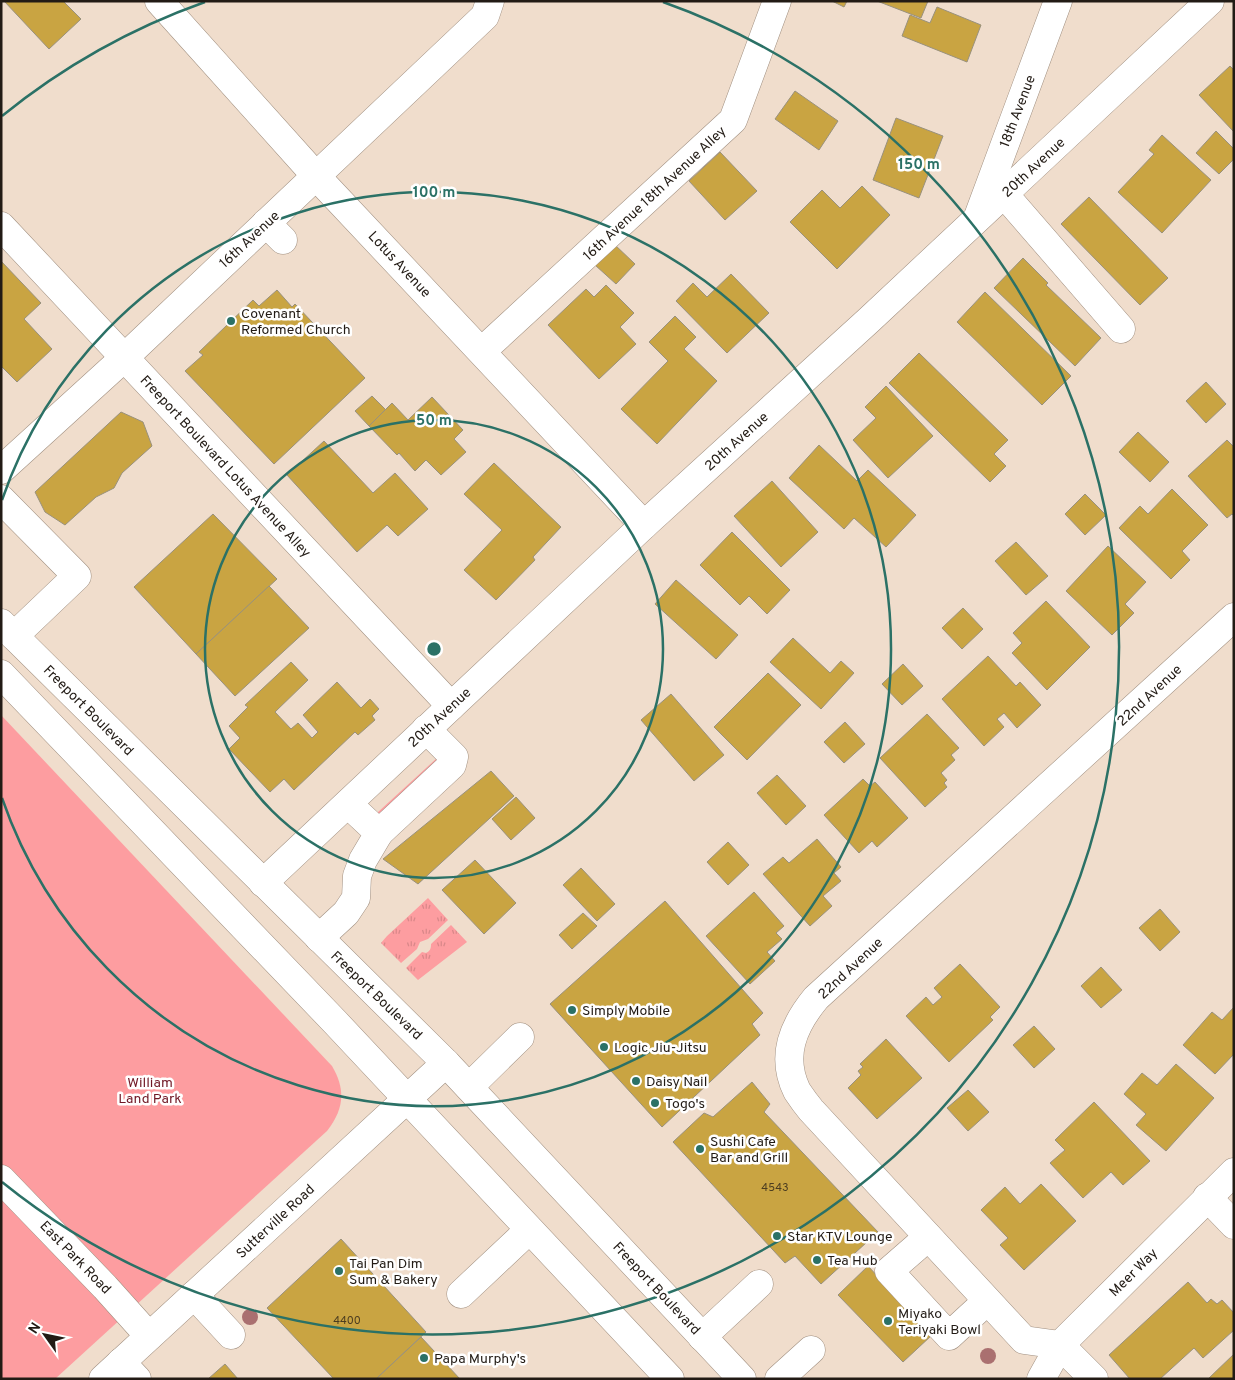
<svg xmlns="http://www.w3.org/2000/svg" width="1235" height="1380" font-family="Overpass,sans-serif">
	<defs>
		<pattern id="grass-tufts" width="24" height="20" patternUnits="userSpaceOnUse" patternTransform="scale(1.25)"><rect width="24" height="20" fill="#fd9da0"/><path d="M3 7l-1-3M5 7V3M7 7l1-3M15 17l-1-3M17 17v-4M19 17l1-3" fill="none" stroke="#d98789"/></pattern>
	</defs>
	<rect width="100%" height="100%" fill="#f0ddcc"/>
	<g fill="url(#grass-tufts)">
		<polygon points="437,758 438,760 380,815 377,813"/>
		<polygon points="428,898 448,920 428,939 420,942 417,949 401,963 381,943 387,936"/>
		<path d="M451 925 467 942 418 980 406 968 422 952 426 953C430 951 431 949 431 944Z"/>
	</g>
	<path fill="#fd9da0" d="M1 715 332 1066C346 1090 344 1109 327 1131L55 1379H1Z"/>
	<g fill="#c9a442" stroke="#99917d">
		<polygon points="4,1 63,1 81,19 49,49"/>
		<polygon points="832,1 847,1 844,7"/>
		<polygon points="877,1 928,1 921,18"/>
		<polygon points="937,7 981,25 967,62 902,36 910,15 930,23"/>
		<polygon points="1230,66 1234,70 1234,132 1199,95"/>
		<polygon points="795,91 838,121 819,150 775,119"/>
		<polygon points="896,118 943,136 919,198 873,180"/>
		<polygon points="1216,131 1234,149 1234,159 1219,174 1196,153"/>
		<polygon points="1162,135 1211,180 1162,233 1118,192 1154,154 1149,150"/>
		<polygon points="720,152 757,191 725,220 689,181"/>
		<polygon points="862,186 890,215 837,269 790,222 822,190 840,208"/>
		<polygon points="1089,197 1168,278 1140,305 1061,224"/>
		<polygon points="614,244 635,264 616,284 595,265"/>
		<polygon points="1023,258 1048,283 1046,285 1101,338 1075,366 994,288"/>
		<polygon points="1,261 41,303 24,319 52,349 17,382 1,366"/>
		<polygon points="731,274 769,313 727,353 676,301 693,283 707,297"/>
		<polygon points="606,285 634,313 620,327 636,344 599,379 548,325 586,289 594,297"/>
		<polygon points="277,290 292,307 295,304 365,378 274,464 185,371 203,355 199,352 253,300 259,306"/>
		<polygon points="985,292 1071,376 1042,405 957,322"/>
		<polygon points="675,316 696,337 684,349 717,381 657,444 621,409 668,361 649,342"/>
		<polygon points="919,353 1008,440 994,454 1006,466 990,482 889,383"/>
		<polygon points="1206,382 1226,404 1206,423 1186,401"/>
		<polygon points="886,386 933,436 888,478 853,440 876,418 865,407"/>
		<polygon points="372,396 386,410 369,426 355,411"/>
		<polygon points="432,397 463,430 454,439 466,452 441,475 426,460 415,471 399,453 397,455 369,426 392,403 408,420"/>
		<polygon points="121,412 143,422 152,446 122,473 114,488 96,497 65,525 45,512 35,492"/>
		<polygon points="1138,432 1169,462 1150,482 1119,452"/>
		<polygon points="1227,440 1234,447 1234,516 1232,514 1227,518 1188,476"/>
		<polygon points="324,441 373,493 395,473 428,509 398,536 387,525 357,552 287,475"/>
		<polygon points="819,445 857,481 868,470 916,515 886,547 854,518 844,529 789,478"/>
		<polygon points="494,463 561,527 533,557 535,560 496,600 464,570 502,530 464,494"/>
		<polygon points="772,481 818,532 781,567 734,516"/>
		<polygon points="1172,489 1208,525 1182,551 1190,560 1171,579 1119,528 1140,506 1148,514"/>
		<polygon points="1085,494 1106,515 1085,535 1065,514"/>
		<polygon points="213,514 277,579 196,654 134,587"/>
		<polygon points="732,532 790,590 767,614 749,596 740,605 700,565"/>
		<polygon points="1016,542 1048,576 1026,595 995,561"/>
		<polygon points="1108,546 1146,582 1125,604 1134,613 1112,635 1066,591"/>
		<polygon points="676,580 738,635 716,659 655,604"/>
		<polygon points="269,586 309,628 235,696 196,654"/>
		<polygon points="1046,601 1090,647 1047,690 1012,653 1022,643 1013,633"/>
		<polygon points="963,608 983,629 962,649 942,628"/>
		<polygon points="793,638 830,673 841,661 854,673 821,709 770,662"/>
		<polygon points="988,656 1016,686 1020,682 1041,705 1017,728 1004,713 997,719 1004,727 984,746 942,699"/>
		<polygon points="291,662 308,680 275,712 291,729 298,723 312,738 318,732 303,715 337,682 361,708 370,699 379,709 372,716 375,720 358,735 355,732 294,790 284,779 270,792 229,749 240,738 229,726 248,707 245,705"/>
		<polygon points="903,664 923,686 902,705 882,684"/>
		<polygon points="768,673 801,705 747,760 714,727"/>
		<polygon points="671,694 724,755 694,781 641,720"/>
		<polygon points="927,714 959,748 951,755 955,760 941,773 947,780 944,783 947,787 925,807 880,758"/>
		<polygon points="845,722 865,744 844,763 824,742"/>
		<polygon points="491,771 514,796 418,884 383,859"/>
		<polygon points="777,775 806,806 786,825 757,793"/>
		<polygon points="863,779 870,786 875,782 908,818 877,847 872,841 859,853 824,815"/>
		<polygon points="516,797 535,818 511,840 492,819"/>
		<polygon points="817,839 841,867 834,873 841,881 823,896 832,906 810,926 763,874 783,857 789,863"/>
		<polygon points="728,842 749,865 728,885 707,862"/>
		<polygon points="475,860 516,903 484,934 442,890"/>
		<polygon points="581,868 615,904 597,921 563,885"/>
		<polygon points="754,892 784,926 776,933 782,939 767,952 775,961 750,984 706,936"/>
		<polygon points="665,901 763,1013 752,1024 760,1035 662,1127 550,1004"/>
		<polygon points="1160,909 1180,932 1160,951 1139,928"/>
		<polygon points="583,913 597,926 572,949 559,935"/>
		<polygon points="960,964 1000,1007 990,1017 993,1020 949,1062 906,1016 926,997 933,1005 942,997 934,988"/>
		<polygon points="1101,967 1122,990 1101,1008 1081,986"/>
		<polygon points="1234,1007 1234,1054 1215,1074 1183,1045 1212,1012 1222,1020"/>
		<polygon points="1034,1026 1055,1049 1034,1068 1013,1045"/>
		<polygon points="886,1039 922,1078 877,1119 848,1088 861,1075 858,1071 863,1067 860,1064"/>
		<polygon points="1176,1064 1214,1098 1166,1151 1136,1125 1146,1114 1124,1094 1142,1073 1157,1085"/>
		<polygon points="752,1082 770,1104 764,1112 878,1232 821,1284 795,1256 785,1263 673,1142 704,1113 713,1117"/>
		<polygon points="968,1090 989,1112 968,1131 947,1108"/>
		<polygon points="1094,1102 1150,1161 1123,1185 1111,1172 1083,1198 1050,1163 1065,1150 1055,1140"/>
		<polygon points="1041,1184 1076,1221 1024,1270 1000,1245 1008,1238 981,1210 1005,1187 1020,1204"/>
		<polygon points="341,1239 426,1332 376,1379 334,1379 267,1308"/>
		<polygon points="868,1266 932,1335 903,1362 838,1295"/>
		<polygon points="1188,1282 1207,1303 1211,1299 1217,1304 1222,1300 1234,1313 1234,1330 1203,1358 1194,1348 1160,1379 1130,1379 1109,1355"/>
		<polygon points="421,1337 460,1379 376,1379"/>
		<polygon points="1234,1354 1234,1379 1208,1379"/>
		<polygon points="225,1364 238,1379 208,1379"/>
	</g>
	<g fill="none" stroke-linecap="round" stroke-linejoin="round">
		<defs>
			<g id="minor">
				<polyline points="159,1 316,176 644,525"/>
				<polyline points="1004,194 1121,329"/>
				<polyline points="979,214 1058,1"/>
				<polyline points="266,223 283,240"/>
				<polyline points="1,226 451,706"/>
				<polyline points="482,351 733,120 777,1"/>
				<polyline points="1,470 125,357 485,16 490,1"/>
				<polyline points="1,499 77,576 14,636"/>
				<polyline points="379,833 452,765 454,757 426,729"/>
				<polyline points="263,883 644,525 869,320 1210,1"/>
				<polyline points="319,938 346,913 356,898 357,876 363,860 379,833 348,804"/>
				<polyline points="469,1087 520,1037"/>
				<polyline points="1,1179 105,1287 149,1336"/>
				<polyline points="1207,1197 1234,1225"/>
				<polyline points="928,1237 889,1271 949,1336 987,1301"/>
				<polyline points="461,1294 529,1230"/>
				<polyline points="194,1295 231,1335"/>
				<polyline points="702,1337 759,1284"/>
				<polyline points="121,1362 137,1379"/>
				<polyline points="779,1379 811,1350"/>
				<polyline points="1041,1379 1060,1345 1234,1172"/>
				<path d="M1094 1379 1060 1345 1024 1340 811 1110C806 1104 801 1097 797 1091 780 1056 793 1026 816 998L1234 617"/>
			</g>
			<g id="major">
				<polyline points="1,623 446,1063 742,1379"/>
				<polyline points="1,674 335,1022 670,1379"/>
				<polyline points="103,1379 446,1063"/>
			</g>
		</defs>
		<use href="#minor" stroke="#a19081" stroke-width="29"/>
		<use href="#major" stroke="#a19081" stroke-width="29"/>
		<use href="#minor" stroke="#fff" stroke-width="28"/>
		<use href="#major" stroke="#fff" stroke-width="28"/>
	</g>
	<g fill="#aa7070">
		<circle cx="250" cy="1317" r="8"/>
		<circle cx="988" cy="1356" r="8"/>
	</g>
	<g fill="none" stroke="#2b7166" stroke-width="2.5">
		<circle cx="434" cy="649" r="229"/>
		<path d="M2 500A457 457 0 1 1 2 798"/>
		<path d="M2 116A686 686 0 0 1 205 2M663 2A686 686 0 1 1 2 1182"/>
	</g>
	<g fill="#2b7166" stroke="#fff" stroke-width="2">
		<circle cx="231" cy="321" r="5"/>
		<circle cx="572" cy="1010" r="5"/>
		<circle cx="604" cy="1047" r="5"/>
		<circle cx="636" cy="1081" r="5"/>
		<circle cx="655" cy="1103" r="5"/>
		<circle cx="700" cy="1149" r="5"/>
		<circle cx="777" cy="1236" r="5"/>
		<circle cx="817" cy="1260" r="5"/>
		<circle cx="339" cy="1271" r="5"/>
		<circle cx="888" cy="1321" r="5"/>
		<circle cx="424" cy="1358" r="5"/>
	</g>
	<g text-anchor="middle" stroke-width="5" stroke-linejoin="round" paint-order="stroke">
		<g font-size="11" fill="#4c3d20">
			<text x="775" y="1191">4543</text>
			<text x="347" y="1324">4400</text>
		</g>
		<g font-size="14" fill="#221b15" stroke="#fff">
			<text transform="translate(1017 111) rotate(-69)" y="5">18th Avenue</text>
			<text transform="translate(1033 167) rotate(-43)" y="5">20th Avenue</text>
			<text transform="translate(654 193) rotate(-43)" y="5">16th Avenue 18th Avenue Alley</text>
			<text transform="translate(249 239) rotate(-43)" y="5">16th Avenue</text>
			<text transform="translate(400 264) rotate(47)" y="5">Lotus Avenue</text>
			<text transform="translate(736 441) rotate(-42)" y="5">20th Avenue</text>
			<text transform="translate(226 466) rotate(47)" y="5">Freeport Boulevard Lotus Avenue Alley</text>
			<text transform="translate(1149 695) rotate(-43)" y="5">22nd Avenue</text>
			<text transform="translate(89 710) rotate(45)" y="5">Freeport Boulevard</text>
			<text transform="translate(439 717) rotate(-43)" y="5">20th Avenue</text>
			<text transform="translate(850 968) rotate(-43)" y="5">22nd Avenue</text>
			<text transform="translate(377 995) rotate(44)" y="5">Freeport Boulevard</text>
			<text transform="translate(275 1221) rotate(-43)" y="5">Sutterville Road</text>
			<text transform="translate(76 1257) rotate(46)" y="5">East Park Road</text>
			<text transform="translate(1133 1272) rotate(-45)" y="5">Meer Way</text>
			<text transform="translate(657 1288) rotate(47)" y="5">Freeport Boulevard</text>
		</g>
		<g font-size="14" fill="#221b15" stroke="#fff" text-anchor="start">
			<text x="241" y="318">Covenant<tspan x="241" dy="16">Reformed Church</tspan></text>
			<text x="582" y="1015">Simply Mobile</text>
			<text x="614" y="1052">Logic Jiu-Jitsu</text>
			<text x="646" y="1086">Daisy Nail</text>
			<text x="665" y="1108">Togo's</text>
			<text x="710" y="1146">Sushi Cafe<tspan x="710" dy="16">Bar and Grill</tspan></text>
			<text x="787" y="1241">Star KTV Lounge</text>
			<text x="827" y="1265">Tea Hub</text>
			<text x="349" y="1268">Tai Pan Dim<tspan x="349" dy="16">Sum &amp; Bakery</tspan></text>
			<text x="898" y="1318">Miyako<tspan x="898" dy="16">Teriyaki Bowl</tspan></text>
			<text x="434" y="1363">Papa Murphy's</text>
		</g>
		<g font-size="14" fill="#701724" stroke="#fff">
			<text x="150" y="1087">William<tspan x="150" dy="16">Land Park</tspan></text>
		</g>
	</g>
	<circle cx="434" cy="649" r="8" fill="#2b7166" stroke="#fff" stroke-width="2.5"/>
	<g font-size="15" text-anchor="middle" font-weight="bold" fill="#2b7166" stroke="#fff" stroke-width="5" stroke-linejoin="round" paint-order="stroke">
		<text x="919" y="169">150 m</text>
		<text x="434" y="197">100 m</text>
		<text x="434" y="425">50 m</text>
	</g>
	<rect width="1235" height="1380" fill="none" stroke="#221b15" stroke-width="5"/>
	<g transform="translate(45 1335) rotate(303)" stroke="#ffffff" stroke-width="4" paint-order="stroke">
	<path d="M0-4L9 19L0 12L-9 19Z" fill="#221b15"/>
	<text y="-8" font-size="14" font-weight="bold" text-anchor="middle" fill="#221b15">N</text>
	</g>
</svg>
